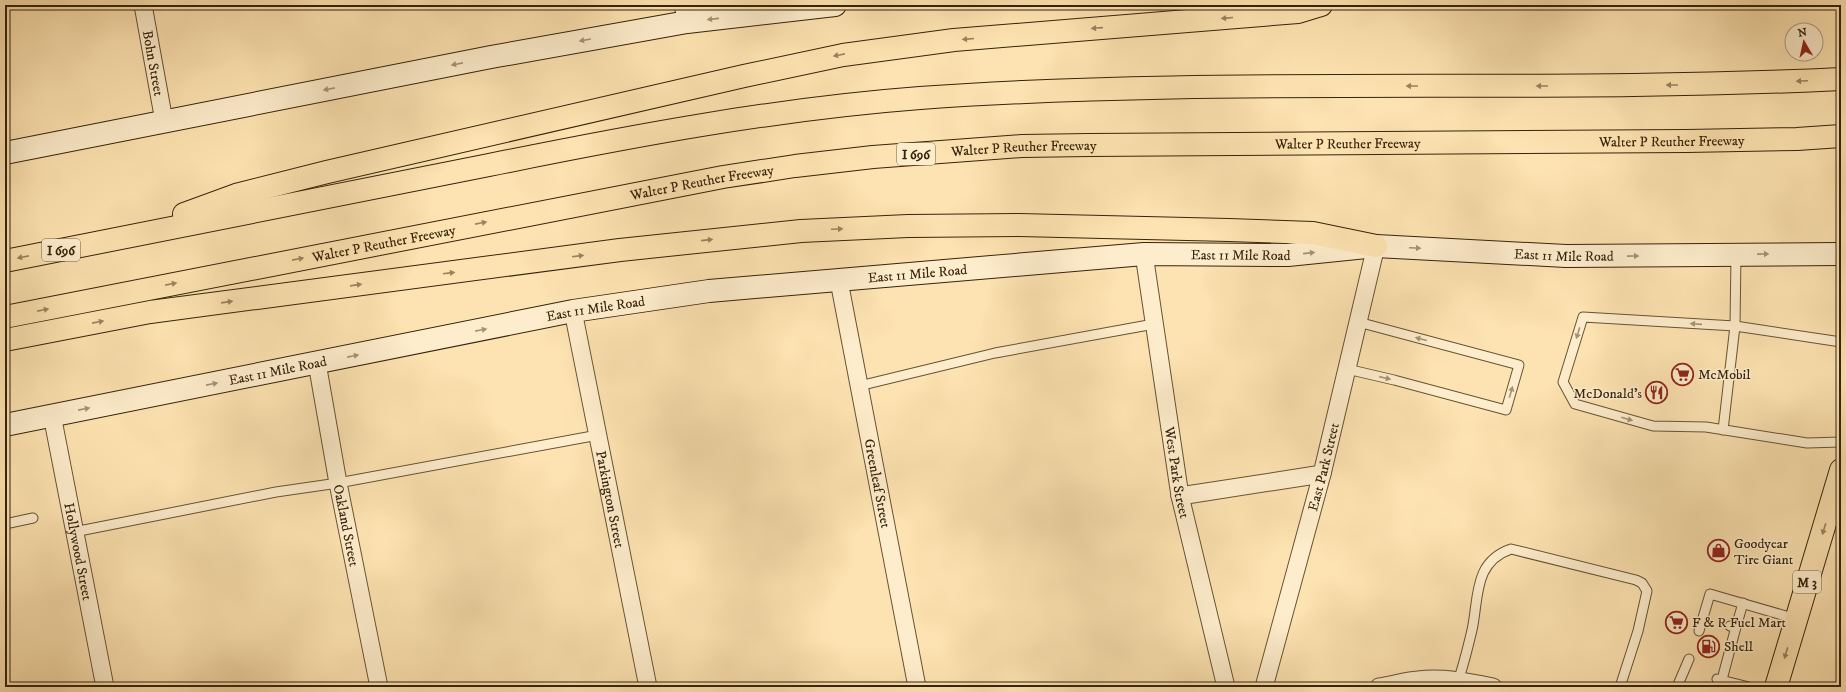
<svg xmlns="http://www.w3.org/2000/svg" width="1846" height="692" font-family="'IM FELL DW Pica',serif">
	<rect width="100%" height="100%" fill="#fde3b1"/>
	<filter id="stains"><feTurbulence type="fractalNoise" baseFrequency=".005" numOctaves="4"/><feColorMatrix values="0 0 0 0 .2 0 0 0 0 .09 0 0 0 0 .02 0 0 0 .5 -.17"/></filter>
	<radialGradient id="worn" r=".72"><stop offset=".6" stop-color="#630" stop-opacity="0"/><stop offset="1" stop-color="#630" stop-opacity=".3"/></radialGradient>
	<g fill="none" stroke-linecap="round" stroke-linejoin="round">
		<defs>
			<g id="lane">
				<polyline points="1841,342 1735,326 1583,317 1563,382 1575,404 1653,426 1706,427 1807,443 1841,442"/>
				<polyline points="1347,369 1394,380 1506,410 1519,365 1358,322"/>
				<polyline points="859,386 995,353 1154,324"/>
				<polyline points="1723,430 1735,326 1736,255"/>
				<polyline points="5,524 33,518"/>
				<polyline points="74,532 276,492 338,483 598,435"/>
				<polyline points="1730,626 1736,627 1743,603"/>
				<polyline points="1699,631 1710,594 1796,619"/>
				<polyline points="1717,679 1749,687"/>
				<path d="M1458 681C1464 664 1468 647 1472 630 1479 598 1473 562 1511 549L1636 580 1642 583 1647 591 1638 631 1620 687"/>
				<polyline points="1677,687 1689,659"/>
				<polyline points="1720,687 1736,627"/>
			</g>
			<g id="street">
				<path id="s1" d="M143 5 164 121"/>
				<polyline points="683,5 687,22"/>
				<path id="s2" d="M1144 254 1180 496 1226 687"/>
				<path id="s3" d="M839 281 917 687"/>
				<path id="s4" d="M573 311 648 687"/>
				<path id="s5" d="M317 363 338 483 379 687"/>
				<path id="s6" d="M52 415 105 687"/>
				<polyline points="1180,496 1322,474"/>
				<path id="s7" d="M1264 687 1322 474 1376 246"/>
				<path d="M1379 687C1392 685 1405 681 1418 680 1443 677 1468 682 1493 687"/>
			</g>
			<g id="secondary">
				<polyline points="5,153 491,57 687,22 835,5"/>
				<path id="s8" d="M5 425 573 311 709 291 1144 254 1288 255 1376 246 1566 256 1841 254"/>
			</g>
			<polyline id="primary" points="1776,687 1841,470"/>
			<g id="highway">
				<polyline points="184,214 236,195 327,172 744,76 843,55 954,40 1298,12 1321,5"/>
				<path d="M5 261C166 230 327 196 489 165 632 136 775 109 920 98 1227 76 1534 94 1841 79"/>
				<path id="s9" d="M5 317 723 177 795 166 873 157 1022 146 1089 145 1687 141 1797 139 1841 136"/>
				<polyline points="5,340 150,312 620,250 801,231 908,226 1019,225 1229,230 1313,233 1376,246"/>
			</g>
		</defs>
		<use href="#lane" stroke="#675334" stroke-width="11"/>
		<use href="#street" stroke="#675334" stroke-width="19"/>
		<use href="#secondary" stroke="#35230b" stroke-width="24"/>
		<use href="#primary" stroke="#35230b" stroke-width="24"/>
		<use href="#highway" stroke="#35230b" stroke-width="24"/>
		<use href="#lane" stroke="#feedcc" stroke-width="9"/>
		<use href="#street" stroke="#feedcc" stroke-width="17"/>
		<use href="#secondary" stroke="#feedcc" stroke-width="22"/>
		<use href="#primary" stroke="#fde3b1" stroke-width="22"/>
		<use href="#highway" stroke="#fde3b1" stroke-width="22"/>
	</g>
	<defs><path id="oneway-solid" d="M-6-.8H1V-3.2L6.5 0L1 3.2V.8H-6Z"/></defs>
	<g fill="#99835e">
		<use href="#oneway-solid" transform="translate(1227 18) rotate(175)"/>
		<use href="#oneway-solid" transform="translate(1097 28) rotate(176)"/>
		<use href="#oneway-solid" transform="translate(968 39) rotate(175)"/>
		<use href="#oneway-solid" transform="translate(839 55) rotate(169)"/>
		<use href="#oneway-solid" transform="translate(1802 81) rotate(177)"/>
		<use href="#oneway-solid" transform="translate(1672 85) rotate(180)"/>
		<use href="#oneway-solid" transform="translate(1412 86) rotate(180)"/>
		<use href="#oneway-solid" transform="translate(1542 86) rotate(180)"/>
		<use href="#oneway-solid" transform="translate(481 223) rotate(-11)"/>
		<use href="#oneway-solid" transform="translate(837 229) rotate(-3)"/>
		<use href="#oneway-solid" transform="translate(707 240) rotate(-6)"/>
		<use href="#oneway-solid" transform="translate(578 256) rotate(-7)"/>
		<use href="#oneway-solid" transform="translate(23 257) rotate(169)"/>
		<use href="#oneway-solid" transform="translate(298 259) rotate(-11)"/>
		<use href="#oneway-solid" transform="translate(449 273) rotate(-7)"/>
		<use href="#oneway-solid" transform="translate(171 284) rotate(-11)"/>
		<use href="#oneway-solid" transform="translate(356 285) rotate(-8)"/>
		<use href="#oneway-solid" transform="translate(227 302) rotate(-8)"/>
		<use href="#oneway-solid" transform="translate(43 310) rotate(-11)"/>
		<use href="#oneway-solid" transform="translate(98 322) rotate(-11)"/>
		<use href="#oneway-solid" transform="translate(1824 529) rotate(107)"/>
		<use href="#oneway-solid" transform="translate(1786 653) rotate(107)"/>
	</g>
	<g fill="#a49275">
		<use href="#oneway-solid" transform="translate(713 19) rotate(174)"/>
		<use href="#oneway-solid" transform="translate(585 40) rotate(170)"/>
		<use href="#oneway-solid" transform="translate(457 64) rotate(169)"/>
		<use href="#oneway-solid" transform="translate(329 89) rotate(169)"/>
		<use href="#oneway-solid" transform="translate(1415 248) rotate(3)"/>
		<use href="#oneway-solid" transform="translate(1309 253) rotate(-6)"/>
		<use href="#oneway-solid" transform="translate(1763 254) rotate(-1)"/>
		<use href="#oneway-solid" transform="translate(1633 256) rotate(-1)"/>
		<use href="#oneway-solid" transform="translate(1696 324) rotate(-176)"/>
		<use href="#oneway-solid" transform="translate(481 330) rotate(-11)"/>
		<use href="#oneway-solid" transform="translate(1578 333) rotate(107)"/>
		<use href="#oneway-solid" transform="translate(1421 339) rotate(-165)"/>
		<use href="#oneway-solid" transform="translate(353 356) rotate(-11)"/>
		<use href="#oneway-solid" transform="translate(1385 378) rotate(13)"/>
		<use href="#oneway-solid" transform="translate(212 384) rotate(-11)"/>
		<use href="#oneway-solid" transform="translate(1511 392) rotate(-74)"/>
		<use href="#oneway-solid" transform="translate(84 409) rotate(-11)"/>
		<use href="#oneway-solid" transform="translate(1627 419) rotate(16)"/>
	</g>
	<defs>
		<symbol id="supermarket-ring" viewBox="-11 -11 22 22"><circle r="9.5" fill="#feedcc" stroke="#8f2418" stroke-width="1.5"/><path d="M-6-5.5h2.5l.6 2H6L4.5 2H-2.5L-4.4-4H-6ZM-1.5 3.2a1.3 1.3 0 1 0 .1 0ZM3 3.2a1.3 1.3 0 1 0 .1 0Z" fill="#8f2418"/></symbol>
		<symbol id="restaurant-ring" viewBox="-11 -11 22 22"><circle r="9.5" fill="#feedcc" stroke="#8f2418" stroke-width="1.5"/><path d="M-5-6h1v4h1v-4h1v4h1v-4h1v5L-1.5 .5V6h-2V.5L-5-1ZM5-6V6H3V1.5H1.5Q1.5-4 5-6Z" fill="#8f2418"/></symbol>
		<symbol id="shop-ring" viewBox="-11 -11 22 22"><circle r="9.5" fill="#feedcc" stroke="#8f2418" stroke-width="1.5"/><path d="M-5-2.5h2.3a2.7 3.5 0 0 1 5.4 0H5L5.5 6h-11ZM-1.5-2.5h3a1.5 2.3 0 0 0-3 0Z" fill="#8f2418"/></symbol>
		<symbol id="fuel-ring" viewBox="-11 -11 22 22"><circle r="9.5" fill="#feedcc" stroke="#8f2418" stroke-width="1.5"/><path d="M-5.5-6h7V0h2V4h1.3V-2.5L3-4.5l.8-.8L6-3V5H2.5V1h-1V6h-7ZM-4.2-4.7v3.2H.2V-4.7Z" fill="#8f2418"/></symbol>
	</defs>
	<g fill-rule="evenodd">
		<use href="#supermarket-ring" x="1670" y="362" width="25" height="25"/>
		<use href="#restaurant-ring" x="1644" y="380" width="25" height="25"/>
		<use href="#shop-ring" x="1706" y="538" width="25" height="25"/>
		<use href="#supermarket-ring" x="1664" y="610" width="25" height="25"/>
		<use href="#fuel-ring" x="1696" y="634" width="25" height="25"/>
	</g>
	<g text-anchor="middle" stroke-width="3" stroke-linejoin="round" paint-order="stroke">
		<g fill="#feedcc" stroke="#716045" stroke-width="1">
			<rect x="897" y="143" width="38" height="22" rx="3"/>
			<rect x="42" y="239" width="38" height="22" rx="3"/>
			<rect x="1793" y="571" width="28" height="22" rx="3"/>
		</g>
		<g font-size="13" font-weight="bold" fill="#35230b">
			<text x="916" y="159">I 696</text>
			<text x="61" y="255">I 696</text>
			<text x="1807" y="587">M 3</text>
		</g>
		<g font-size="14" fill="#35230b" stroke="#feedcc">
			<text dy="5" stroke="none"><textPath href="#s1" startOffset="59">Bohn Street</textPath></text>
			<text dy="5" stroke="none"><textPath href="#s9" startOffset="1682">Walter P Reuther Freeway</textPath></text>
			<text dy="5" stroke="none"><textPath href="#s9" startOffset="1358">Walter P Reuther Freeway</textPath></text>
			<text dy="5" stroke="none"><textPath href="#s9" startOffset="1034">Walter P Reuther Freeway</textPath></text>
			<text dy="5" stroke="none"><textPath href="#s9" startOffset="710">Walter P Reuther Freeway</textPath></text>
			<text dy="5" stroke="none"><textPath href="#s9" startOffset="386">Walter P Reuther Freeway</textPath></text>
			<text dy="5" stroke="none"><textPath href="#s8" startOffset="1250">East 11 Mile Road</textPath></text>
			<text dy="5" stroke="none"><textPath href="#s8" startOffset="1574">East 11 Mile Road</textPath></text>
			<text dy="5" stroke="none"><textPath href="#s8" startOffset="926">East 11 Mile Road</textPath></text>
			<text dy="5" stroke="none"><textPath href="#s8" startOffset="602">East 11 Mile Road</textPath></text>
			<text dy="5" stroke="none"><textPath href="#s8" startOffset="278">East 11 Mile Road</textPath></text>
			<text dy="5" stroke="none"><textPath href="#s7" startOffset="228">East Park Street</textPath></text>
			<text dy="5" stroke="none"><textPath href="#s2" startOffset="221">West Park Street</textPath></text>
			<text dy="5" stroke="none"><textPath href="#s3" startOffset="206">Greenleaf Street</textPath></text>
			<text dy="5" stroke="none"><textPath href="#s4" startOffset="192">Parkington Street</textPath></text>
			<text dy="5" stroke="none"><textPath href="#s5" startOffset="165">Oakland Street</textPath></text>
			<text dy="5" stroke="none"><textPath href="#s6" startOffset="139">Hollywood Street</textPath></text>
		</g>
		<g font-size="14" fill="#35230b" stroke="#feedcc" text-anchor="start">
			<text x="1698" y="379">McMobil</text>
			<text x="1642" y="398" text-anchor="end">McDonald's</text>
			<text x="1734" y="548">Goodyear<tspan x="1734" dy="16">Tire Giant</tspan></text>
			<text x="1692" y="627">F &amp; R Fuel Mart</text>
			<text x="1724" y="651">Shell</text>
		</g>
	</g>
	<rect width="1846" height="692" fill="none" stroke="#fde3b1" stroke-width="20"/>
	<rect x="6" y="6" width="1834" height="680" fill="none" stroke="#35230b" stroke-width="2"/>
	<rect x="10" y="10" width="1826" height="672" fill="none" stroke="#35230b"/>
	<g transform="translate(1804 42) rotate(351)"><circle r="19" fill="#feedcc" stroke="#ae9c7f"/>
	<path d="M0-3L7 15L0 10L-7 15Z" fill="#8f2418"/>
	<text y="-6" font-size="11" font-weight="bold" text-anchor="middle" fill="#35230b">N</text>
	</g>
	<rect width="100%" height="100%" filter="url(#stains)"/>
	<rect width="100%" height="100%" fill="url(#worn)"/>
</svg>
